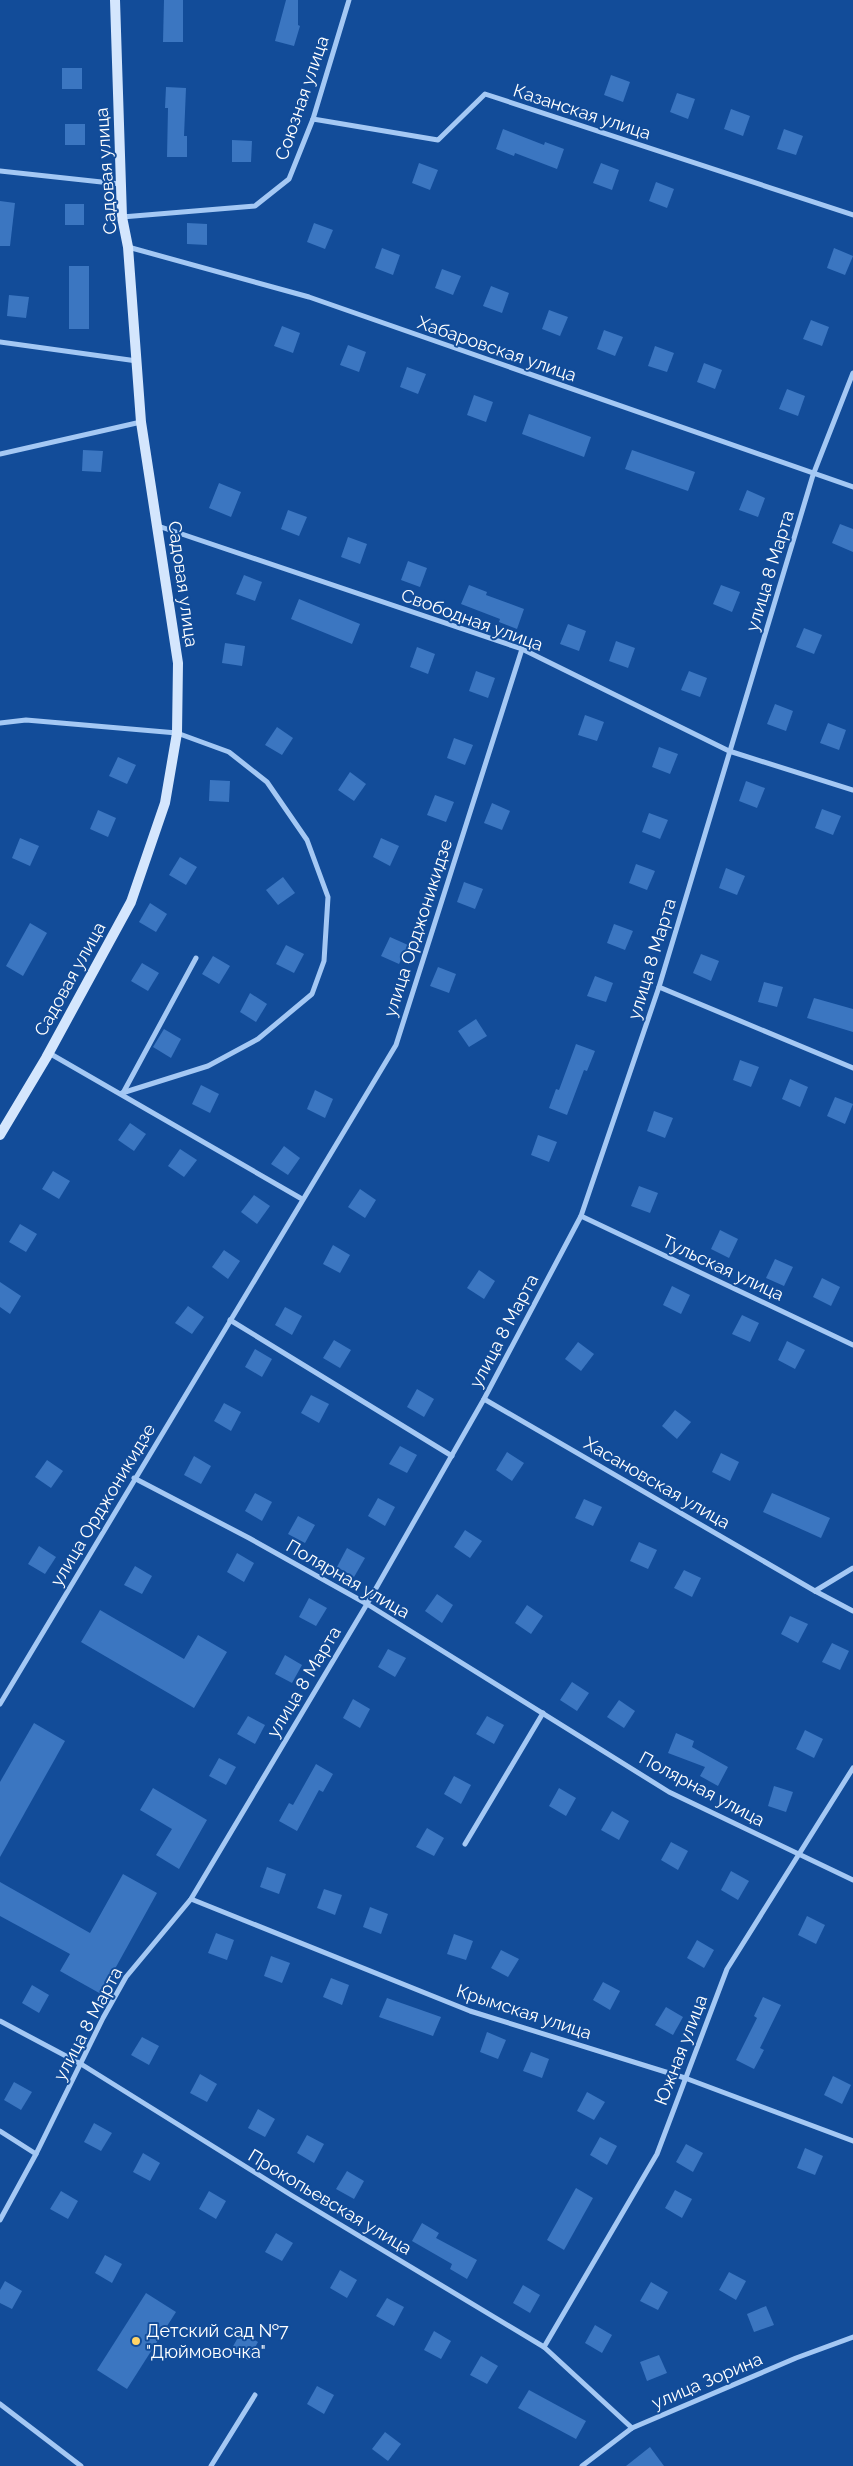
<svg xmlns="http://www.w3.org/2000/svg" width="853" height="2466" font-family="Raleway,sans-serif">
	<rect width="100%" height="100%" fill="#124c99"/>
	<g fill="#3b76c1">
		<polygon points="164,0 183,0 183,42 163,42"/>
		<polygon points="286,0 298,0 298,25 300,26 294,46 275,41"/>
		<rect x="62" y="68" width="20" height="21"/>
		<polygon points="611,75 630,82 623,102 604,95"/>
		<polygon points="166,87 186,88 184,136 187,136 187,157 167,157 168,108 165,108"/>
		<polygon points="677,93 695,99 688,119 670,112"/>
		<polygon points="731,109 750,116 743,136 724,129"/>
		<rect x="65" y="124" width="20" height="21"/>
		<polygon points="503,129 544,145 545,142 564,149 557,169 515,153 514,156 496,149"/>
		<polygon points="784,129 803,136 796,155 777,149"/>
		<polygon points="232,140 252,141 251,162 232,162"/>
		<polygon points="419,163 438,170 430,190 412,183"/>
		<polygon points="601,163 619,170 612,190 593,183"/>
		<polygon points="656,182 674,189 667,208 649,201"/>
		<polygon points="0,201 15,203 10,246 0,246"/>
		<rect x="65" y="204" width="19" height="21"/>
		<polygon points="187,223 207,224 207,245 187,244"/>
		<polygon points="314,223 333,230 325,249 307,242"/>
		<polygon points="382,248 400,255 393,275 375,268"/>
		<polygon points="834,248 853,256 845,275 827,268"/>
		<rect x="69" y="266" width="20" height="63"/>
		<polygon points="442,269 461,276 453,295 435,288"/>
		<polygon points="491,286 509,293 502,313 483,306"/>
		<polygon points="9,295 29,297 26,318 7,316"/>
		<polygon points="549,310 568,317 560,336 542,329"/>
		<polygon points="811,320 829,327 822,346 803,339"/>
		<polygon points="282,326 300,333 293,353 274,346"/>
		<polygon points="604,330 623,337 615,356 597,349"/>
		<polygon points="348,345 366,352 359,372 340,365"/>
		<polygon points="655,346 674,353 667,372 648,366"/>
		<polygon points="704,363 722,370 715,389 697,382"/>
		<polygon points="407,367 426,374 418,394 400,387"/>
		<polygon points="787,389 805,396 798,416 779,409"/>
		<polygon points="474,395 493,402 486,422 467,415"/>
		<polygon points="529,414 591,437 584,457 522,434"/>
		<polygon points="83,450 103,451 101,472 82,471"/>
		<polygon points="632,450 695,472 688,491 625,469"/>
		<polygon points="219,483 241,492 231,517 209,508"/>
		<polygon points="747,490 765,498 758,517 739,510"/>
		<polygon points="288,510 307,517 299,536 281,529"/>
		<polygon points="840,524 853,529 853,552 832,543"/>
		<polygon points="348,537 367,544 360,564 341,557"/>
		<polygon points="408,561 427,568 420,587 401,580"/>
		<polygon points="244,575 262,582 255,601 236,594"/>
		<polygon points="469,585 487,592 486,595 524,609 517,629 499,622 500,619 461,604"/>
		<polygon points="721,585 740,592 732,612 713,604"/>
		<polygon points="299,599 360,624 352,644 291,619"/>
		<polygon points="568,624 586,631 579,651 560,644"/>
		<polygon points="804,628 822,635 814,654 796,647"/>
		<polygon points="616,641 635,648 628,668 609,661"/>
		<polygon points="225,643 245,646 242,666 222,663"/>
		<polygon points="417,647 435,654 428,674 410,667"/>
		<polygon points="476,671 495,678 488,698 469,691"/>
		<polygon points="689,671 707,678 700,697 681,690"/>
		<polygon points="775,704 793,711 786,731 767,724"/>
		<polygon points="585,715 604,722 597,741 578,735"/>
		<polygon points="828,723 846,730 839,750 820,743"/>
		<polygon points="277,727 293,738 282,755 265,745"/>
		<polygon points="454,738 473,745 465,765 447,758"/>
		<polygon points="659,747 678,754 670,774 652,767"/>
		<polygon points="118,757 136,765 127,784 109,776"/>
		<polygon points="350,772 366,784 354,801 338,790"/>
		<polygon points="210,780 230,781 229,802 209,801"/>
		<polygon points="746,781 765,788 757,808 739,801"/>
		<polygon points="435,795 454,802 446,822 427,815"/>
		<polygon points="492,803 510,811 502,830 484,823"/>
		<polygon points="822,809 841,816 833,835 815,828"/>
		<polygon points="98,810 116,818 108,837 90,829"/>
		<polygon points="649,813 668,820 660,839 642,832"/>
		<polygon points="20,838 39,846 30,866 12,858"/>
		<polygon points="381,838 399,846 390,866 373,857"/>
		<polygon points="180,857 197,867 186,885 169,875"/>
		<polygon points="636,864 655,871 647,890 629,883"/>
		<polygon points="726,868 745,876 737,895 719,888"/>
		<polygon points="283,877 295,893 278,905 266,890"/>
		<polygon points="464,882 483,889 475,909 457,902"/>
		<polygon points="150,903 167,914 156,932 139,922"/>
		<polygon points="30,923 47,933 23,976 6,966"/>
		<polygon points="614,924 633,931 625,950 607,943"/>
		<polygon points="390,937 408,945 399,964 381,956"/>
		<polygon points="286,945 304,954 294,973 276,964"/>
		<polygon points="701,954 719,961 711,981 693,973"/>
		<polygon points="213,956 230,966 219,984 202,974"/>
		<polygon points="142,963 159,973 148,991 131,981"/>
		<polygon points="438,967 456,974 449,993 430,986"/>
		<polygon points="595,976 613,983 606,1002 587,996"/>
		<polygon points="764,982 783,987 777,1007 758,1002"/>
		<polygon points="250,993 267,1004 256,1022 240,1012"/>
		<polygon points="814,998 853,1009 853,1032 807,1018"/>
		<polygon points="476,1019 487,1036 469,1047 458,1031"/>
		<polygon points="164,1029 181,1039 171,1058 153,1047"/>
		<polygon points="576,1044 595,1051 587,1071 584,1070 567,1115 549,1108 556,1089 559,1090"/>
		<polygon points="740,1060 759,1067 751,1087 733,1080"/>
		<polygon points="790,1079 808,1087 800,1107 782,1099"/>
		<polygon points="201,1085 219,1094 210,1113 192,1104"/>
		<polygon points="315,1090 333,1099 325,1118 307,1109"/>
		<polygon points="835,1097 853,1104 845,1124 827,1116"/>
		<polygon points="654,1111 673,1118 665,1138 647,1131"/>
		<polygon points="130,1123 146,1134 134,1151 118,1140"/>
		<polygon points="538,1135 557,1142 549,1162 531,1155"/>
		<polygon points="284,1146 300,1158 288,1175 271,1164"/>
		<polygon points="180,1149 197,1160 184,1177 168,1166"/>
		<polygon points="53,1171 70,1181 59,1199 42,1189"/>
		<polygon points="639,1186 658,1193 650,1213 631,1206"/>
		<polygon points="360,1189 376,1200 365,1218 348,1207"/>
		<polygon points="254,1195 270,1206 257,1224 241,1212"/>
		<polygon points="20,1224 37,1234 26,1252 9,1242"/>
		<polygon points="720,1230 738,1239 729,1258 711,1249"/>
		<polygon points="333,1245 350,1255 340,1273 323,1264"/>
		<polygon points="224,1250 240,1261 228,1279 212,1267"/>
		<polygon points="775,1259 793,1267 784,1286 766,1278"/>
		<polygon points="479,1270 495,1281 484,1299 467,1288"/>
		<polygon points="822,1278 840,1287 831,1306 813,1297"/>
		<polygon points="0,1282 21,1296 10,1314 0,1307"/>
		<polygon points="672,1286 690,1295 681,1314 663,1305"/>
		<polygon points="188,1306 204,1317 192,1334 175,1323"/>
		<polygon points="285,1307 302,1316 292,1335 275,1325"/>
		<polygon points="742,1315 759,1323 750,1342 732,1334"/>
		<polygon points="334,1340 351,1350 340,1368 323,1358"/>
		<polygon points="787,1341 805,1350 795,1369 778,1360"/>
		<polygon points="578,1342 594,1354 581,1371 565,1359"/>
		<polygon points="255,1349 272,1359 262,1377 245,1367"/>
		<polygon points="417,1389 434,1399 424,1417 407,1407"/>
		<polygon points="311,1395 329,1404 319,1423 301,1413"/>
		<polygon points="224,1403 241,1412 231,1431 214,1421"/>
		<polygon points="675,1410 691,1422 677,1439 662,1426"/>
		<polygon points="400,1446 417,1455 407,1473 389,1464"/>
		<polygon points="507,1452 524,1463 512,1481 496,1470"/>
		<polygon points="721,1453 739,1462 730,1481 712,1472"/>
		<polygon points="194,1456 211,1466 201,1484 184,1475"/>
		<polygon points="47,1460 63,1471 51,1488 35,1477"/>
		<polygon points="255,1493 272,1502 262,1521 245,1511"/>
		<polygon points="772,1493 830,1518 821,1538 763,1512"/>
		<polygon points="378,1498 395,1507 385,1526 368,1516"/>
		<polygon points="584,1499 602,1507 593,1526 575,1518"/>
		<polygon points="298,1516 315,1525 305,1543 288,1534"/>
		<polygon points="465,1530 482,1541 470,1558 454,1547"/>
		<polygon points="639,1542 657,1550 648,1569 630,1561"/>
		<polygon points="39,1546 56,1557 45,1574 28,1564"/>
		<polygon points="347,1548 365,1558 354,1577 337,1567"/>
		<polygon points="237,1553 254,1563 244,1582 227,1572"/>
		<polygon points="135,1566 152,1576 142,1594 124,1585"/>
		<polygon points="684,1570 701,1578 692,1597 674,1588"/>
		<polygon points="437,1594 453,1605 442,1623 425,1611"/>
		<polygon points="309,1598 327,1608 316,1626 299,1617"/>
		<polygon points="527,1605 543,1616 531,1634 515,1623"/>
		<polygon points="100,1610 184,1659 198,1635 227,1652 194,1708 81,1642"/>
		<polygon points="790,1616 808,1624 798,1643 781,1634"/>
		<polygon points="832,1643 849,1651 840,1670 822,1662"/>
		<polygon points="388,1649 406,1658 395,1677 378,1667"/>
		<polygon points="285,1655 302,1665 292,1683 275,1674"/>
		<polygon points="572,1682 589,1693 577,1711 560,1700"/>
		<polygon points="353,1699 370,1709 360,1728 343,1718"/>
		<polygon points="619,1700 635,1711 624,1728 607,1717"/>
		<polygon points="248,1716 265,1725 255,1744 237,1734"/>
		<polygon points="487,1716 504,1725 494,1744 476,1734"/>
		<polygon points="34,1723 65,1741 0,1857 0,1782"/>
		<polygon points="805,1730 823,1739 814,1758 796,1749"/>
		<polygon points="676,1733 694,1741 692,1747 728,1767 718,1786 700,1776 705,1767 668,1753"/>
		<polygon points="219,1758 236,1767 226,1785 209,1776"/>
		<polygon points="316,1764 333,1774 323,1792 319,1790 297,1831 279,1821 289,1803 293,1805"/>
		<polygon points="454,1776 471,1785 461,1804 444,1794"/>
		<polygon points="774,1786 793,1792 786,1812 768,1806"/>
		<polygon points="153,1788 207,1820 179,1869 156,1855 172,1829 140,1810"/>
		<polygon points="559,1788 576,1798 566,1816 549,1806"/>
		<polygon points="612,1811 629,1821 619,1840 601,1830"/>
		<polygon points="427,1828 444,1838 434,1856 416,1847"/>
		<polygon points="671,1842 688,1851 678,1870 661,1860"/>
		<polygon points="267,1867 286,1874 279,1894 260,1887"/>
		<polygon points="731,1871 749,1881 738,1900 721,1890"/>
		<polygon points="123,1874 157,1893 101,1994 60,1971 70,1954 0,1916 0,1882 90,1933"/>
		<polygon points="324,1889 342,1895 335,1915 317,1908"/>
		<polygon points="370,1907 388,1914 381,1934 363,1927"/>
		<polygon points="807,1916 825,1925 816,1944 798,1935"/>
		<polygon points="216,1933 234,1940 227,1960 208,1953"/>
		<polygon points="454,1934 473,1941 466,1960 447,1954"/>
		<polygon points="697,1940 714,1950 704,1968 687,1958"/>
		<polygon points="501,1950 519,1959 508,1977 491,1968"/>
		<polygon points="271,1956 290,1963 282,1983 264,1976"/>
		<polygon points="331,1978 349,1985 342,2005 323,1997"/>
		<polygon points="603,1982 620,1991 610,2010 593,2000"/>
		<polygon points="32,1985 49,1995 39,2013 22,2003"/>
		<polygon points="763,1997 781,2005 760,2048 764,2050 754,2069 736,2060 757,2018 754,2016"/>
		<polygon points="387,1998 441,2017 433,2036 379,2017"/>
		<polygon points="666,2007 683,2017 673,2035 655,2025"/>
		<polygon points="487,2032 506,2040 498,2059 480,2052"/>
		<polygon points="142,2037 159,2046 149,2065 131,2055"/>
		<polygon points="531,2052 549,2059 542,2078 523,2071"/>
		<polygon points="200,2074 217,2084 207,2102 190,2093"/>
		<polygon points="833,2076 851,2085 842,2104 824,2095"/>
		<polygon points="14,2082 32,2092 21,2110 4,2100"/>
		<polygon points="587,2092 605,2102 594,2120 577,2111"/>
		<polygon points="258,2109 275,2119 265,2137 248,2128"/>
		<polygon points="94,2123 112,2133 101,2151 84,2142"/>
		<polygon points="307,2135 324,2144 314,2163 297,2153"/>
		<polygon points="600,2137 617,2146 607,2165 590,2155"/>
		<polygon points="686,2144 703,2153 693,2172 676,2162"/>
		<polygon points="805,2148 823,2156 815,2175 797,2168"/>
		<polygon points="143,2153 160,2163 150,2181 133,2172"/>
		<polygon points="347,2171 364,2181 354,2199 336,2189"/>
		<polygon points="576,2188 593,2198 564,2250 547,2240"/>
		<polygon points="675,2190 692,2199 682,2218 665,2208"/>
		<polygon points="61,2191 78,2201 68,2219 50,2209"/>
		<polygon points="209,2191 226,2201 216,2219 199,2209"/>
		<polygon points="422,2223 439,2233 436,2238 477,2260 467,2279 450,2269 452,2264 412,2241"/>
		<polygon points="276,2233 293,2243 282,2261 265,2252"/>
		<polygon points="105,2255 122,2264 112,2283 95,2273"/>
		<polygon points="340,2270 357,2280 347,2298 330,2288"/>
		<polygon points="729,2272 746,2281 736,2300 719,2290"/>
		<polygon points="5,2281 22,2291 12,2309 0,2303 0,2290"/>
		<polygon points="651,2282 668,2292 658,2310 640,2301"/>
		<polygon points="523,2285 540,2295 530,2313 513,2303"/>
		<polygon points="146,2293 176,2312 127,2389 97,2370"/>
		<polygon points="387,2298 404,2307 394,2326 376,2316"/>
		<polygon points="766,2306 774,2325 754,2332 747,2314"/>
		<polygon points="595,2325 612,2335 602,2353 585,2343"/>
		<polygon points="434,2331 451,2341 441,2359 424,2350"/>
		<polygon points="241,2332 258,2342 248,2360 231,2350"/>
		<polygon points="659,2355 667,2373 647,2381 640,2362"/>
		<polygon points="481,2356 498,2366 487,2384 470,2375"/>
		<polygon points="317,2386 334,2395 324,2414 307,2404"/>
		<polygon points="529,2390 586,2421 576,2439 518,2408"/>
		<polygon points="385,2432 401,2444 388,2461 372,2449"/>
		<polygon points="650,2447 664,2466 626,2466"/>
	</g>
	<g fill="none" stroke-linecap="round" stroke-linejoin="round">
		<g stroke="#a4c8f4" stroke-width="5">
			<polyline points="313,119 438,140 485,94 853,215"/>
			<polyline points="0,171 120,184"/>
			<polyline points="122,217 255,206 289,179 313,119 349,0"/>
			<polyline points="128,247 309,297 853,487"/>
			<polyline points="0,342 137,361"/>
			<polyline points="0,454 141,422"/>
			<polyline points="158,526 522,649 729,751 853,790"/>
			<polyline points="0,723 26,720 177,733 229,752 267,782 307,840 328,897 324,961 312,994 258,1039 208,1066 122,1093"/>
			<polyline points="659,987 853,1068"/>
			<polyline points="49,1053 302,1199"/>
			<polyline points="123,1093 196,958"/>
			<polyline points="581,1216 853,1345"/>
			<polyline points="230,1320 452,1456"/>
			<polyline points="484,1399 815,1591 853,1611"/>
			<polyline points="134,1478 249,1538 367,1604 669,1792 853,1880"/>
			<polyline points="815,1591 853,1568"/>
			<polyline points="0,1704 396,1045 522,649"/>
			<polyline points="465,1844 543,1713"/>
			<polyline points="191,1899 470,2011 685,2078 853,2141"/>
			<polyline points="0,2021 81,2064 291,2195 544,2347 632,2428"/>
			<polyline points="0,2131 36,2154"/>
			<polyline points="0,2220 36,2154 103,2018 126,1977 191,1899 367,1604 484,1399 581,1216 659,987 813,475 853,373"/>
			<polyline points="544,2347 657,2154 727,1969 853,1768"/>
			<polyline points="0,2404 81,2466"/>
			<polyline points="211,2466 255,2395"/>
			<polyline points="582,2466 632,2428 796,2358 853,2337"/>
		</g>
		<polyline stroke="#d4e6fd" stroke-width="10" points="0,1135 46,1058 131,902 165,803 177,733 178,663 141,422 128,247 122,217 115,0"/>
	</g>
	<circle fill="#ffd367" stroke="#124c99" stroke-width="2" cx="136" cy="2341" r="5"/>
	<g text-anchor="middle" stroke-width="4" stroke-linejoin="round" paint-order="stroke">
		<g font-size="18" fill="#fff" stroke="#124c99">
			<text transform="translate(302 98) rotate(-71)" y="6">Союзная улица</text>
			<text transform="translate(582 112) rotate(18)" y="6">Казанская улица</text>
			<text transform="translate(106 171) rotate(-94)" y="6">Садовая улица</text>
			<text transform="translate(497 349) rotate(19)" y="6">Хабаровская улица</text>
			<text transform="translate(770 571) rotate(-73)" y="6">улица 8 Марта</text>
			<text transform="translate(183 584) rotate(82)" y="6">Садовая улица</text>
			<text transform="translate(472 620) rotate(20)" y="6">Свободная улица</text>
			<text transform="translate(418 928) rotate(-72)" y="6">улица Орджоникидзе</text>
			<text transform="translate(652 959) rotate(-73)" y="6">улица 8 Марта</text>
			<text transform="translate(70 979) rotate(-61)" y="6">Садовая улица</text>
			<text transform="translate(723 1268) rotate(25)" y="6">Тульская улица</text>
			<text transform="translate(504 1331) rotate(-62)" y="6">улица 8 Марта</text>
			<text transform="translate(657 1483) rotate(30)" y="6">Хасановская улица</text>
			<text transform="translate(103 1505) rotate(-59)" y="6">улица Орджоникидзе</text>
			<text transform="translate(348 1579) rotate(30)" y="6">Полярная улица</text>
			<text transform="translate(304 1682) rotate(-59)" y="6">улица 8 Марта</text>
			<text transform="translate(702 1789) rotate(28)" y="6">Полярная улица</text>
			<text transform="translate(524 2012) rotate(18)" y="6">Крымская улица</text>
			<text transform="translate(88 2024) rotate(-62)" y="6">улица 8 Марта</text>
			<text transform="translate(681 2050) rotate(-69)" y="6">Южная улица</text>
			<text transform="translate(330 2202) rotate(31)" y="6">Прокопьевская улица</text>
			<text transform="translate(707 2381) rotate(-23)" y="6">улица Зорина</text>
		</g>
		<g font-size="18" fill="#fff" stroke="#124c99" text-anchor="start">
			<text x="146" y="2337">Детский сад №7<tspan x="146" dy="21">"Дюймовочка"</tspan></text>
		</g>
	</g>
</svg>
